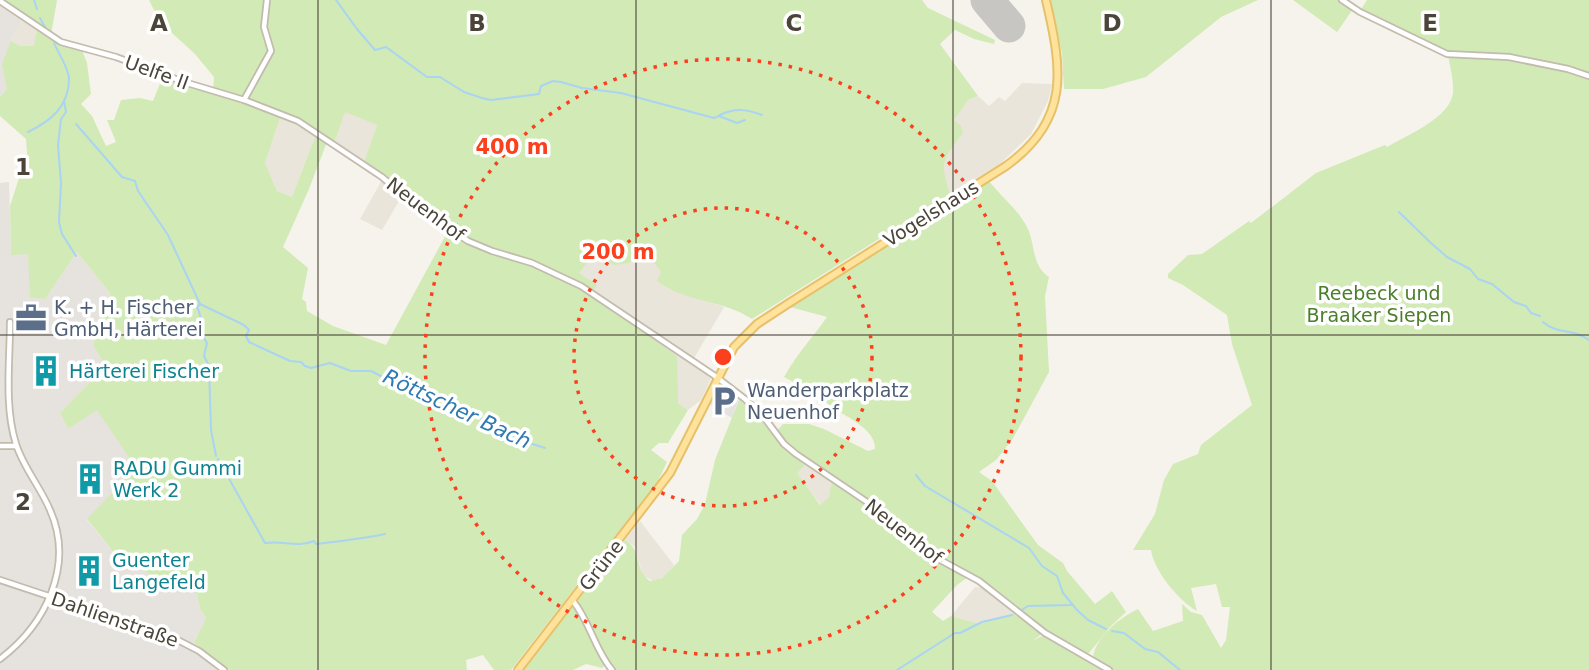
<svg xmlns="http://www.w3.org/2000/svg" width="1589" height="670" font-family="'DejaVu Sans',sans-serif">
	<rect width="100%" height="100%" fill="#f6f3ec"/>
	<g fill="#eae5da">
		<polygon points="22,18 37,29 35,46 20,46 11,41"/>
		<polygon points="1022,83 1052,84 1048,101 1031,134 1000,164 950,194 943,174 943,159 963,133 954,120 960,110 968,100 978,96 989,106 999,97 1005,101"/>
		<polygon points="344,111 377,125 364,162 334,143"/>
		<polygon points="281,115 316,134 292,197 277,191 265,163"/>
		<polygon points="382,180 402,196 382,230 360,219"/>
		<polygon points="595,252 639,254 654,263 661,272 658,281 667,288 724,307 693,360 714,372 701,400 688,410 678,403 590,295 579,273"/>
		<polygon points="805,465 834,481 830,488 829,497 821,505 796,473"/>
		<polygon points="640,521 674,565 665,576 654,581 643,576 635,547 625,540"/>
		<polygon points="975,587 987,588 1013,613 980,624 951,616"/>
	</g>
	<g fill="#e6e2dd">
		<polygon points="0,2 22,18 11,41 7,89 0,97"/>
		<polygon points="9,182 11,254 28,254 45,299 77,252 110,293 93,345 107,366 60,413 68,429 97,409 136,468 87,520 115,554 153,576 191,588 197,594 200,609 206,618 193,645 195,651 217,670 0,670 0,183"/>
	</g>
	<g fill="#d2eab5" fill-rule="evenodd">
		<polygon points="0,0 57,0 51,35"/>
		<polygon points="149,0 266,0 263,22 270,51 243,99 213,90 214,77 195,54 160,22"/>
		<path d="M267 0H922L928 8 995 40 994 44 974 39 955 30 940 44 978 96 968 100 954 120 961 126 963 133C943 160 939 160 950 194L752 319C724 300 684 302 657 281L661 272 654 263 640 254 629 263 614 265 595 253 579 273 597 285 590 295 677 356 678 403 688 410 668 443H659L651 450 667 462 658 481 511 670H494L483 655 466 660 467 670H229L194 643 206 618 200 609 197 594 191 588 153 576 115 554 87 519 136 468 97 410 68 429 60 413 106 366 93 345 110 293 77 252 45 299 30 297 28 254 11 255 10 206 27 153 26 139 0 116V97L7 89 2 64 11 41 20 46H34L37 29 60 42 82 50 87 63 91 94 81 104 92 116 106 146 116 142 107 120H114L121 100 140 98 153 101 163 76 281 115 265 163 277 191 292 197 316 134 327 142 309 189 283 247 308 268 302 299 306 302 307 311 333 326 386 345 448 231 490 252 492 249C439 227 409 193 364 162L377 125 345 112 334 143 298 120 245 100 272 51 264 27Z"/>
		<polygon points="1051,0 1258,0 1221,17 1146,77 1103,89 1064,89 1062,53"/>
		<polygon points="1293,0 1342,0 1353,9 1337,32"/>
		<path d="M1367 0H1589V75C1549 60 1498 49 1455 55H1491L1567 69 1589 77V670H1111L1093 660C1093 639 1120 617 1138 609L1153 631 1183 621 1182 604 1191 612 1202 615 1221 648 1226 640 1230 607H1222L1216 584 1191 588 1197 611C1179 601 1154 571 1151 550H1133L1155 514 1164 480 1173 464 1198 454 1201 445 1252 405 1232 344 1227 315 1183 285 1168 278V274L1188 255 1202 254 1249 221 1251 223 1316 173 1385 145 1387 147C1407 135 1450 118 1453 93 1454 81 1450 67 1448 55L1450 54 1360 11Z"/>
		<path d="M988 180C999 194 1020 212 1027 227 1036 245 1031 265 1049 277L1045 296 1049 372 1012 440 996 460 979 472 992 481 1038 545 1063 563 1067 571 1095 604 1112 591 1126 612 1111 626 1089 653H1080L1066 645 972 574 957 585 932 612 943 621 951 616 980 624 1013 613 1042 634 1032 641 1044 635 1105 670H614L608 662 602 668 586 664 573 670H524L625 540C643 550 634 571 650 581L662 578 679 561 682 535 697 519 705 504 715 460 739 400 752 409 773 435 783 424H809L824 429 868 451 875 449C876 427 840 415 827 403 823 400 820 392 818 388L799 385 784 377C796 355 813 337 827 317L790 307 951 206ZM793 450 858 494 834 481 830 488 829 497 820 505 797 473 805 465 791 454Z"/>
	</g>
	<polygon fill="#e5e3e0" points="718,384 739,398 732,418 709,404"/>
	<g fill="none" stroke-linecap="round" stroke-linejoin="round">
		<g stroke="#a9d4f2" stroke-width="2">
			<polyline points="34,0 37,9"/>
			<polyline points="336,0 357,29 375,50 386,47 427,77 440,77 464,92 482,98 491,100 539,94 541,86 553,81 561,82 582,88 621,93 714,118 719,116 737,123 745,120"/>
			<polyline points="40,18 46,29"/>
			<polyline points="64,101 66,112 61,119 58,145 61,183 59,222 62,234 76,256"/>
			<path d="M720 115C735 108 746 109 762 115"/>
			<polyline points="76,124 122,177 135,181 138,191 168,235 200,304 244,325 249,330 246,336 249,342 290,361 301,362 305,366 311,368 330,363 351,371 371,371 410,391 418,393 426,391 462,412 483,419 520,440 545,448"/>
			<path d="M28 132C51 121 69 106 69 79 69 68 58 53 54 43"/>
			<polyline points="1399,212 1431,243 1447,257 1470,269 1478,279 1492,284 1514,302 1526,306 1531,313 1540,316"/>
			<path d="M199 305 197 307C204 319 198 332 207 343L204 356 209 366 211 430 216 456"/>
			<path d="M1543 322C1558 335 1573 328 1589 340"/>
			<path d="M218 459 265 543C283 540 297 548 314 541L316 544C340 541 362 539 385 534"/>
			<polyline points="916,475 925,486 1029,548 1042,566 1057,576 1063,593 1077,610 1088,620 1106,629"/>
			<polyline points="1020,611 1028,606 1072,605"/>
			<polyline points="1112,631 1124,633 1145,649 1158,652 1180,670"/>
			<polyline points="897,670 955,633 960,633 982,622 1012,615"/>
		</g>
		<polyline stroke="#c8c6c3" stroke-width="33" points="987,0 1009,26"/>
		<defs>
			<g id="minor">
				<polyline points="1342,0 1360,12 1447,54 1509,57 1568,69 1589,76"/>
				<polyline points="0,1 61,42 116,57 184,82 244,100 298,121 382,177 421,210 468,241 492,251 532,263 581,286 715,376 745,399 763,416 784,444 796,454 867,502 922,550 979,581 1045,633 1109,670"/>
				<polyline points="244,100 271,51 264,27 267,0"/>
				<polyline points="0,446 16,446"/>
				<polyline points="0,580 172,637 199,651 224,670"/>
				<path d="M573 601C590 622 595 650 612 670"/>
				<path d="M0 659C45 625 75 566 50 510 41 488 23 467 16 444 4 406 10 361 10 322"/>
			</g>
			<path id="primary" d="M518 670 670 473 734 347 757 324 786 305 1006 166C1071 119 1062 69 1046 0"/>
		</defs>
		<use href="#minor" stroke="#c2bbae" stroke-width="8"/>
		<use href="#primary" stroke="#e6c16a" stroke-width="10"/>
		<use href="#minor" stroke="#fff" stroke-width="4.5"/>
		<use href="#primary" stroke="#ffe39c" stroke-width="6"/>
	</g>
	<path fill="none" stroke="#4b4439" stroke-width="2" stroke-opacity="0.55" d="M318 0V670M636 0V670M953 0V670M1271 0V670M0 335H1589"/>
	<g fill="none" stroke="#fc3f1d" stroke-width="3.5" stroke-dasharray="3.5 7">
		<circle cx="723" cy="357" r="149"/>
		<circle cx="723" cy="357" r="298"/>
	</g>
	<defs>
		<symbol id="office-bare" viewBox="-9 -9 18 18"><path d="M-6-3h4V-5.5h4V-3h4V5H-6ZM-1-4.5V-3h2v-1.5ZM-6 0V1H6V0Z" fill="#5c6f8a" stroke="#fff" stroke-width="2.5" paint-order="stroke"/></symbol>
		<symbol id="building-bare" viewBox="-9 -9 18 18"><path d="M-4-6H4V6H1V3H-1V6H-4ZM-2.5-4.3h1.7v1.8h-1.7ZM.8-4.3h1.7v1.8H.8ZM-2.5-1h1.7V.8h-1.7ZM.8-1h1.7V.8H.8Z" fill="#0f9aa8" stroke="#fff" stroke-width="2.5" paint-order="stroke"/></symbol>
		<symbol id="parking-bare" viewBox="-9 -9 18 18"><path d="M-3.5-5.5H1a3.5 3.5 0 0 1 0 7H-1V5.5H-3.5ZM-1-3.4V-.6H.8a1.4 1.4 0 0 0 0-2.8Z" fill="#5c6f8a" stroke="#fff" stroke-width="2.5" paint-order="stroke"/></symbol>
	</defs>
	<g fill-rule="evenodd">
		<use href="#office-bare" x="9" y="296" width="44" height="44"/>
		<use href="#building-bare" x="24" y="349" width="44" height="44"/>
		<use href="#parking-bare" x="702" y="379" width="44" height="44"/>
		<use href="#building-bare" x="68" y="457" width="44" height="44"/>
		<use href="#building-bare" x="67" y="549" width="44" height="44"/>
	</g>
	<g text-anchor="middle" stroke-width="7" stroke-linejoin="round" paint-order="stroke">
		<g font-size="19" fill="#4b4439" stroke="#fff">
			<text transform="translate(157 72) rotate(20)" y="7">Uelfe II</text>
			<text transform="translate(426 209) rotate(37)" y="7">Neuenhof</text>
			<text transform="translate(931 213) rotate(-32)" y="7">Vogelshaus</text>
			<text transform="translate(904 531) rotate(38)" y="7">Neuenhof</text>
			<text transform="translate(601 565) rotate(-52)" y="7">Grüne</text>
			<text transform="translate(115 619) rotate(19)" y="7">Dahlienstraße</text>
		</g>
		<g font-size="19" fill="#4a7f2a" stroke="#fff">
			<text x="1379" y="300">Reebeck und<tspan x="1379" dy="22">Braaker Siepen</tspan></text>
		</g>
		<g font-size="19" fill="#4e5e75" stroke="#fff" text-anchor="start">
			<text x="54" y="314">K. + H. Fischer<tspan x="54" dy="22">GmbH, Härterei</tspan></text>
			<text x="747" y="397">Wanderparkplatz<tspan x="747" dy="22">Neuenhof</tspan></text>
		</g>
		<g font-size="19" fill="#0d838f" stroke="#fff" text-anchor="start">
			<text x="69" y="378">Härterei Fischer</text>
			<text x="113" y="475">RADU Gummi<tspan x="113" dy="22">Werk 2</tspan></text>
			<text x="112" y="567">Guenter<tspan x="112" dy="22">Langefeld</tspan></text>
		</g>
		<g font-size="21" font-style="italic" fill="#2e7ab2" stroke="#fff">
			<text transform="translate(457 409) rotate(25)" y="7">Röttscher Bach</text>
		</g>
	</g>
	<g font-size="23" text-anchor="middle" font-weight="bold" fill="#4b4439" stroke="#fff" stroke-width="7" stroke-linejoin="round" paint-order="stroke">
		<text x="159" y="31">A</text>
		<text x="477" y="31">B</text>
		<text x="794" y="31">C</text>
		<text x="1112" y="31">D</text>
		<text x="1430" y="31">E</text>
		<text x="23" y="175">1</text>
		<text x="23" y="510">2</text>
	</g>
	<circle cx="723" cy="357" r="10" fill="#fc3f1d" stroke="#fff" stroke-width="3.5"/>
	<g font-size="21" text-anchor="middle" font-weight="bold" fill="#fc3f1d" stroke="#fff" stroke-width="7" stroke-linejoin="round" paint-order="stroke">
		<text x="512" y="154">400 m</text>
		<text x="618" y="259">200 m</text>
	</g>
</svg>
